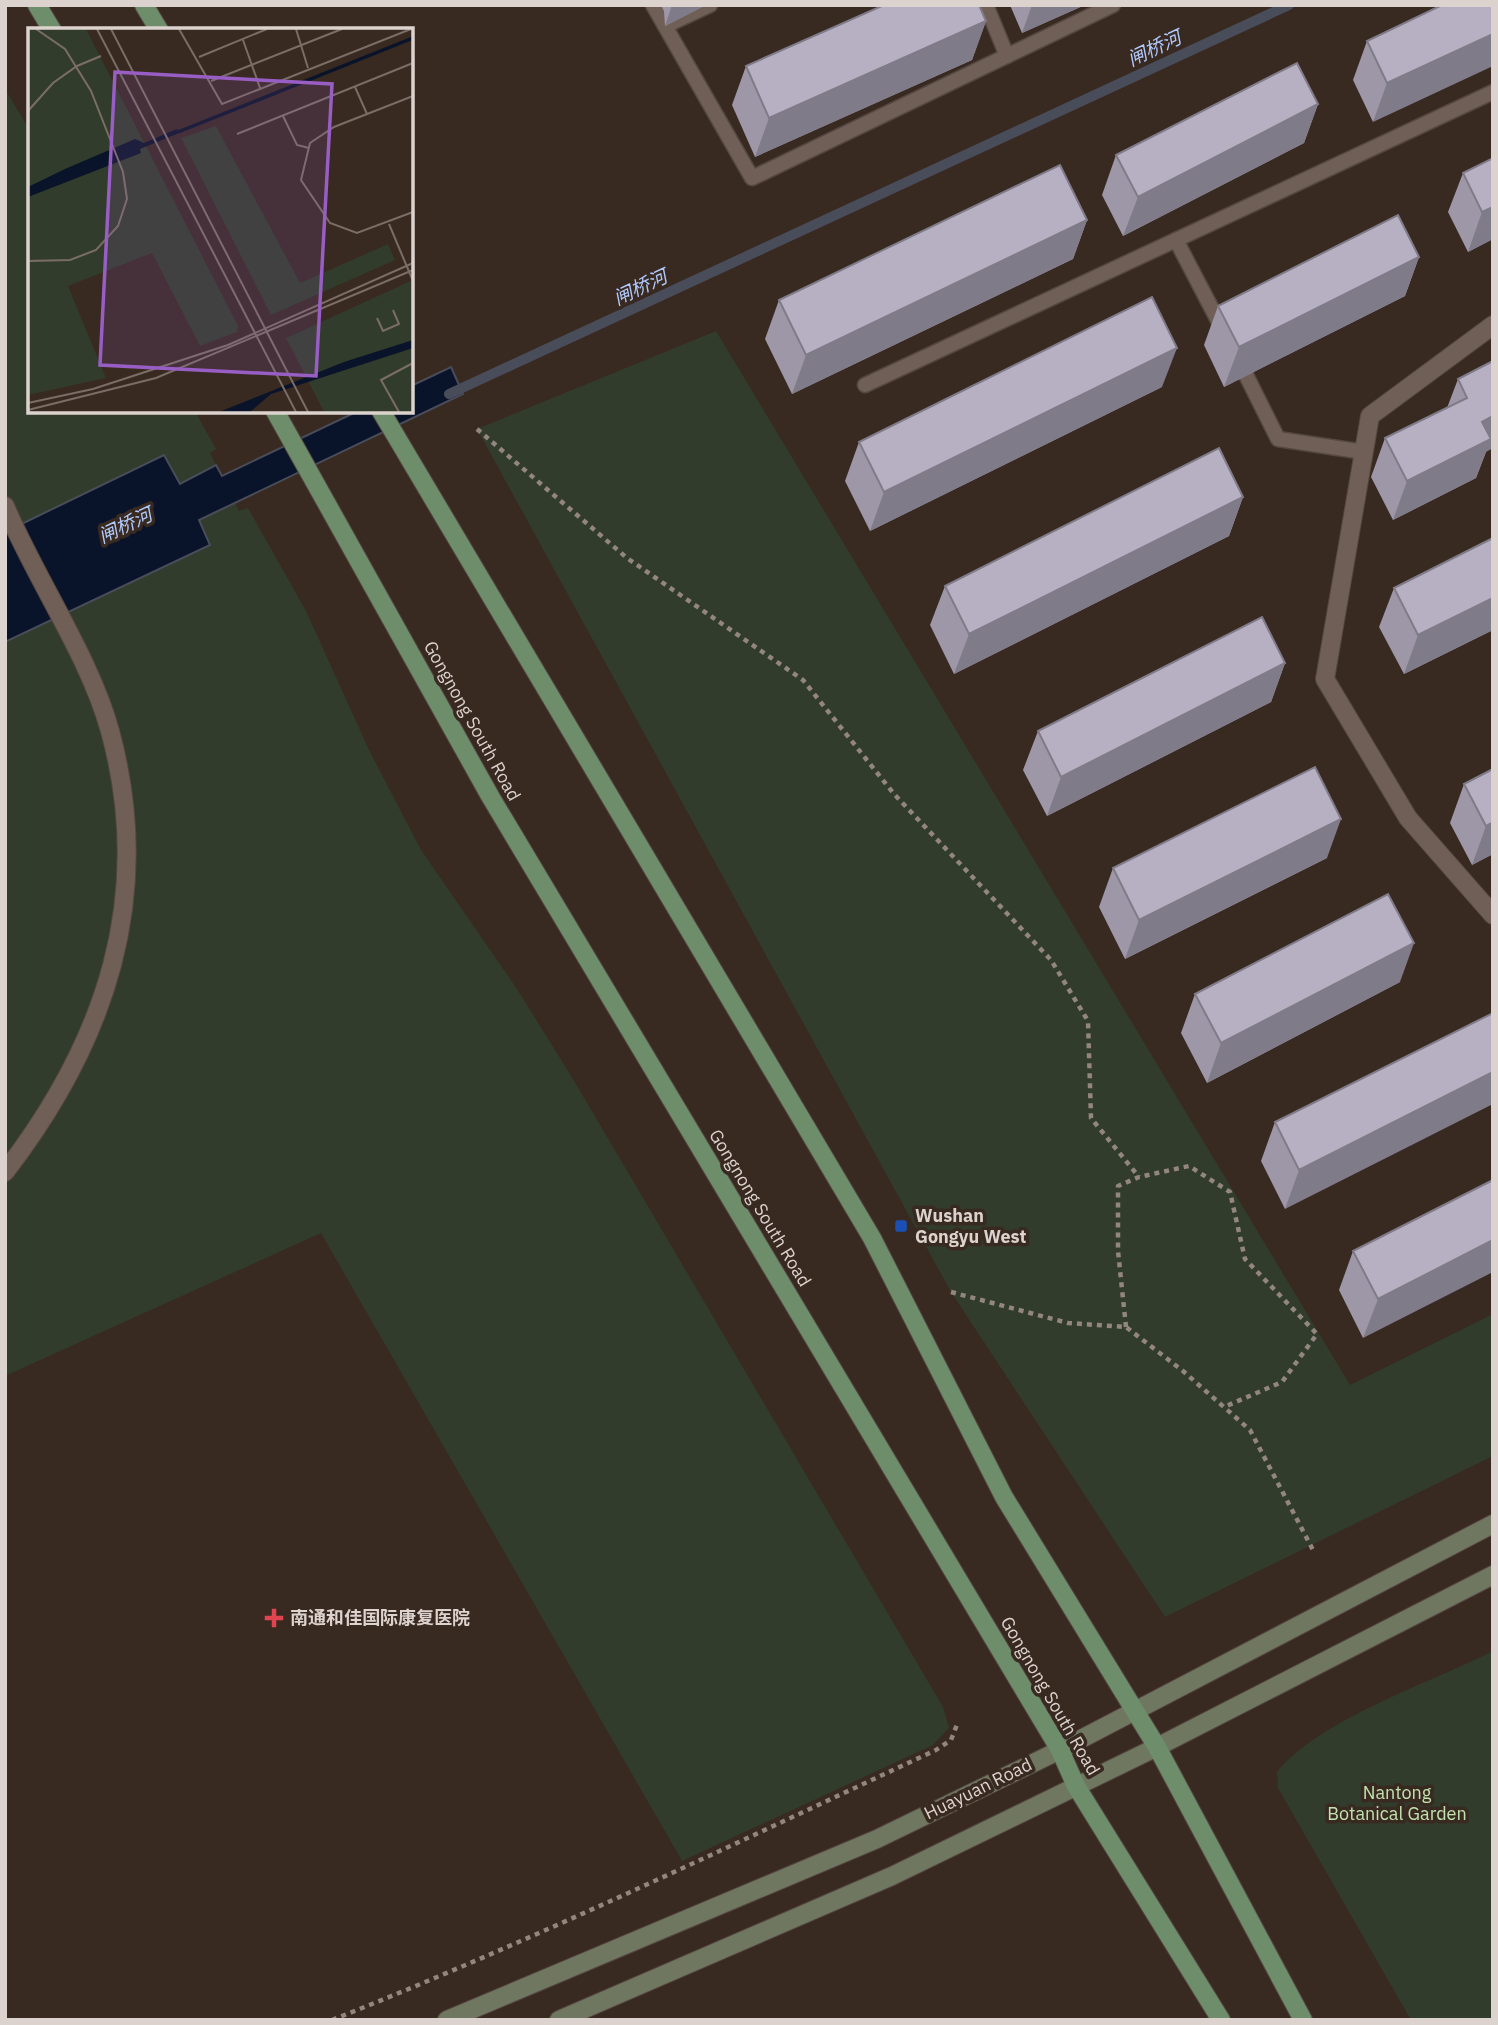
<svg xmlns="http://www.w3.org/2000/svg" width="1498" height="2025" font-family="'IBM Plex Sans','Noto Sans SC',sans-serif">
	<rect width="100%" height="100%" fill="#382921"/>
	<g fill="#323c2c">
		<polygon points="5,89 30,131 30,411 195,411 216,449 210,453 239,511 248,508 306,611 369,750 421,850 517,989 570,1074 943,1707 949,1728 933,1745 682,1861 321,1233 5,1376"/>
		<polygon points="716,331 1350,1385 1493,1314 1493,1456 1165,1617 951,1292 477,429"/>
		<path d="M1493 1651V2020H1411L1278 1788 1277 1772C1320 1719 1430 1683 1493 1651Z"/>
	</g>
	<polygon fill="#091329" stroke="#494d5a" stroke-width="2" points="451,367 463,394 199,520 210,545 5,642 5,532 164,455 180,484 216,465 222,476 358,411 411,411 411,386"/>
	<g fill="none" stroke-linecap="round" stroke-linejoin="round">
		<polyline stroke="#494d5a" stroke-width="10" points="449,394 1289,5"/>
		<defs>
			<g id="service">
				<polyline points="653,5 752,178 1113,5"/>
				<polyline points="986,5 1007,56"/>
				<polyline points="665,26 710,5"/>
				<polyline points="1176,240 1224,332"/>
				<polyline points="1238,359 1278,439 1364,452"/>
				<polyline points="865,385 1493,92"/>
			</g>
			<path id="pedestrian" d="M5 506C36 580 89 655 110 731 155 896 106 1041 5 1172"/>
			<polyline id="minor" points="1493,325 1370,416 1325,679 1408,818 1493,915"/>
			<g id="secondary">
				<polyline points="447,2020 877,1839 1060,1750 1493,1524"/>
				<polyline points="559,2020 892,1876 1157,1747 1493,1575"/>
			</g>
			<g id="primary">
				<polyline points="37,5 52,30"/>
				<polyline points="144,5 159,30"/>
				<polyline points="275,411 490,796 1060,1750 1076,1786 1221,2020"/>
				<polyline points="381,411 872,1238 1004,1497 1157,1747 1303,2020"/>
			</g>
		</defs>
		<use href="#service" stroke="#544741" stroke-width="17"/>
		<use href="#pedestrian" stroke="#544741" stroke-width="20"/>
		<use href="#minor" stroke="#544741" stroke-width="20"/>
		<use href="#secondary" stroke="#544741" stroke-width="20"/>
		<use href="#primary" stroke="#544741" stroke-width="20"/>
		<g stroke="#92867f" stroke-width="4.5" stroke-dasharray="5 5" stroke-linecap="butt">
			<polyline points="477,429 627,558 803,680 894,794 1051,960 1088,1021 1091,1118 1139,1177"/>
			<polyline points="951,1292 1068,1323 1126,1327 1183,1371 1250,1430 1313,1550"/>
			<polyline points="1126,1327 1118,1251 1118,1186 1139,1177 1189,1166 1230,1192 1245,1259 1317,1334 1282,1382 1224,1407"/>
			<path d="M332 2020C537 1939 736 1843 936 1750L951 1740 958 1722"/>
		</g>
		<use href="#service" stroke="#705f56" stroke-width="14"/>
		<use href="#pedestrian" stroke="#705f56" stroke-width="18"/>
		<use href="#minor" stroke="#705f56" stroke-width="18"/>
		<use href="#secondary" stroke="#6f7760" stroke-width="18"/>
		<use href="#primary" stroke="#6e8e6b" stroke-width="18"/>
	</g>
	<g fill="#9d97a7">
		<polygon points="661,5 706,5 665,26 664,11"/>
		<polygon points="1010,5 1085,5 1022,33"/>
		<polygon points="1442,5 1373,122 1353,80 1367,41"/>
		<polygon points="986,21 972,60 755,157 732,105 746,66"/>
		<polygon points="1318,104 1304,143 1123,236 1102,195 1116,155"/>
		<polygon points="1493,158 1493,239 1468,252 1448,212 1463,173"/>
		<polygon points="1087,220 1073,259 792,394 765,339 779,300"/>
		<polygon points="1419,257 1405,296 1224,387 1204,345 1218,306"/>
		<polygon points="1493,361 1486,452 1476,478 1393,520 1371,477 1385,438 1447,408 1458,379"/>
		<polygon points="1162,387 870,531 845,481 859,442"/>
		<polygon points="1243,497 1229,536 954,674 930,625 945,586"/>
		<polygon points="1493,538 1493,630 1404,674 1379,627 1394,588"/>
		<polygon points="1285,663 1271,702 1047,816 1023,770 1038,731"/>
		<polygon points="1493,769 1493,854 1472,865 1450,823 1464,784"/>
		<polygon points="1327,858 1125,959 1099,907 1113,868"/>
		<polygon points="1400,982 1207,1083 1181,1033 1195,994"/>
		<polygon points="1493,1013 1285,1209 1261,1161 1275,1122"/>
		<polygon points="1493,1180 1363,1338 1339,1290 1353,1251"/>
	</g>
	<g fill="#7f7b88">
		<polygon points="672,5 706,5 665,26"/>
		<polygon points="1032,5 1085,5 1022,33"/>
		<polygon points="986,21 972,60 755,157 769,118"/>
		<polygon points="1493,34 1493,66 1373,122 1387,83"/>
		<polygon points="1318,104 1304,143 1123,236 1138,197"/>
		<polygon points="1493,207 1493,239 1468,252 1482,212"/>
		<polygon points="1087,220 1073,259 792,394 806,355"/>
		<polygon points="1419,257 1405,296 1224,387 1239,347"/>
		<polygon points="1177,348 1162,387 870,531 884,492"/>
		<polygon points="1493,416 1493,448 1486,452 1476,478 1393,520 1407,481 1482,422"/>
		<polygon points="1243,497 1229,536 954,674 969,634"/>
		<polygon points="1493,598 1493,630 1404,674 1418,635"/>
		<polygon points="1285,663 1271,702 1047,816 1061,777"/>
		<polygon points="1341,819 1327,858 1125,959 1139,920"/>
		<polygon points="1493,822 1493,854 1472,865 1486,826"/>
		<polygon points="1414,943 1400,982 1207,1083 1221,1043"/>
		<polygon points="1493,1072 1493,1104 1285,1209 1299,1170"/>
		<polygon points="1493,1240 1493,1272 1363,1338 1378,1299"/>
	</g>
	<g fill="#b6b0c2" stroke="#7f7b88" stroke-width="2">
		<polygon points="884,5 979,5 986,21 769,118 746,66"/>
		<polygon points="1442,5 1493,5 1493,34 1387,83 1367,41"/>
		<polygon points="1297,63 1318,104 1138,197 1116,155"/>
		<polygon points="1493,158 1493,207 1482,212 1463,173"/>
		<polygon points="1060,165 1087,220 806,355 779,300"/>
		<polygon points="1398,215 1419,257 1239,347 1218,306"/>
		<polygon points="1152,297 1177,348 884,492 859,442"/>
		<polygon points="1493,361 1493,416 1482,422 1491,439 1407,481 1385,438 1467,398 1458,379"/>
		<polygon points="1219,448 1243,497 969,634 945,586"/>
		<polygon points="1493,538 1493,598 1418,635 1394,588"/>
		<polygon points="1262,617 1285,663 1061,777 1038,731"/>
		<polygon points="1315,767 1341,819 1139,920 1113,868"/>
		<polygon points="1493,769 1493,822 1486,826 1464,784"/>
		<polygon points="1388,894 1414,943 1221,1043 1195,994"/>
		<polygon points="1493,1013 1493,1072 1299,1170 1275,1122"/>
		<polygon points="1493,1180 1493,1240 1378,1299 1353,1251"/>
	</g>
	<rect fill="#1a4fb4" stroke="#382921" stroke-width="2.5" x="894" y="1219" width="14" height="14" rx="3.5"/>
	<path fill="#e0444e" stroke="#382921" stroke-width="2.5" d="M270.5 1607.5h7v7h7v7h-7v7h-7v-7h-7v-7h7z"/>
	<g text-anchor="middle" stroke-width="7" stroke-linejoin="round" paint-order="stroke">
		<g font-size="18" fill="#ddd3ce" stroke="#382921">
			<text transform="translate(472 721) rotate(61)" y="6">Gongnong South Road</text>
			<text transform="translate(760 1208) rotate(59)" y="6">Gongnong South Road</text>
			<text transform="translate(1050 1696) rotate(60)" y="6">Gongnong South Road</text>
			<text transform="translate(978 1789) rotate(-26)" y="6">Huayuan Road</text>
		</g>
		<g font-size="18" font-weight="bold" fill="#ddd3ce" stroke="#382921" text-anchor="start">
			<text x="915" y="1222">Wushan<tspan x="915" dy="21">Gongyu West</tspan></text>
			<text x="290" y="1624">南通和佳国际康复医院</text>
		</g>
		<g font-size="18" fill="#c2e2af" stroke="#382921">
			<text x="1397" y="1799">Nantong<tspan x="1397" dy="21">Botanical Garden</tspan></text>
		</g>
		<g font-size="19" font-style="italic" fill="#b0cafd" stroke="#382921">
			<text transform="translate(1154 48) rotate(-25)" y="7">闸桥河</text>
			<text transform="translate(640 287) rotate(-25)" y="7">闸桥河</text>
			<text transform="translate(125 525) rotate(-25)" y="7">闸桥河</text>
		</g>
	</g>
	<g transform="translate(28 28)">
		<rect width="385" height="385" fill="#382921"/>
		<path d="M0 1H58L210 298 209 304 172 318 124 225 40 258 78 350 0 367ZM188 98 272 255 360 216 367 232 243 287 153 110ZM385 252V384H296L258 310Z" fill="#323c2c"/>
		<path d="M149 101 151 105 112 121 113 125 0 169V159L37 141 107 111 116 115ZM385 312V320L243 366 222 384H191L316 334Z" fill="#091329"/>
		<path fill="none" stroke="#091329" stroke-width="3.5" d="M150 104 385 10"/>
		<path fill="none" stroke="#7a6d66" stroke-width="2" d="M69 1 268 384M83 1 280 384M151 1 194 76 383 1M268 1 280 40M215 12 232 60M171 29 239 1M183 53 314 1M327 59 339 86M385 68 306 99 282 115 273 152 302 195 329 205 385 184M0 83 25 55 49 38 73 28M255 88 269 117 281 120M209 106 385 35M361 196 385 253M0 233 42 232 68 222 90 198 99 171 95 144 63 63 37 21 8 1M349 290 355 303 371 296 365 282M0 375 65 361 200 317 385 235M0 382 128 350 385 242M371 384 353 352 385 335"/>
		<path fill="#985ec4" fill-opacity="0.15" stroke="#985ec4" stroke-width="3.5" d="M87 44 304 56 288 348 72 337Z"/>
		<rect width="385" height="385" fill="none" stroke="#ddd3ce" stroke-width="3.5"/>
	</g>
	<rect width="1498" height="2025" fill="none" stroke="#ddd3ce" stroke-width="14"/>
</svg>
